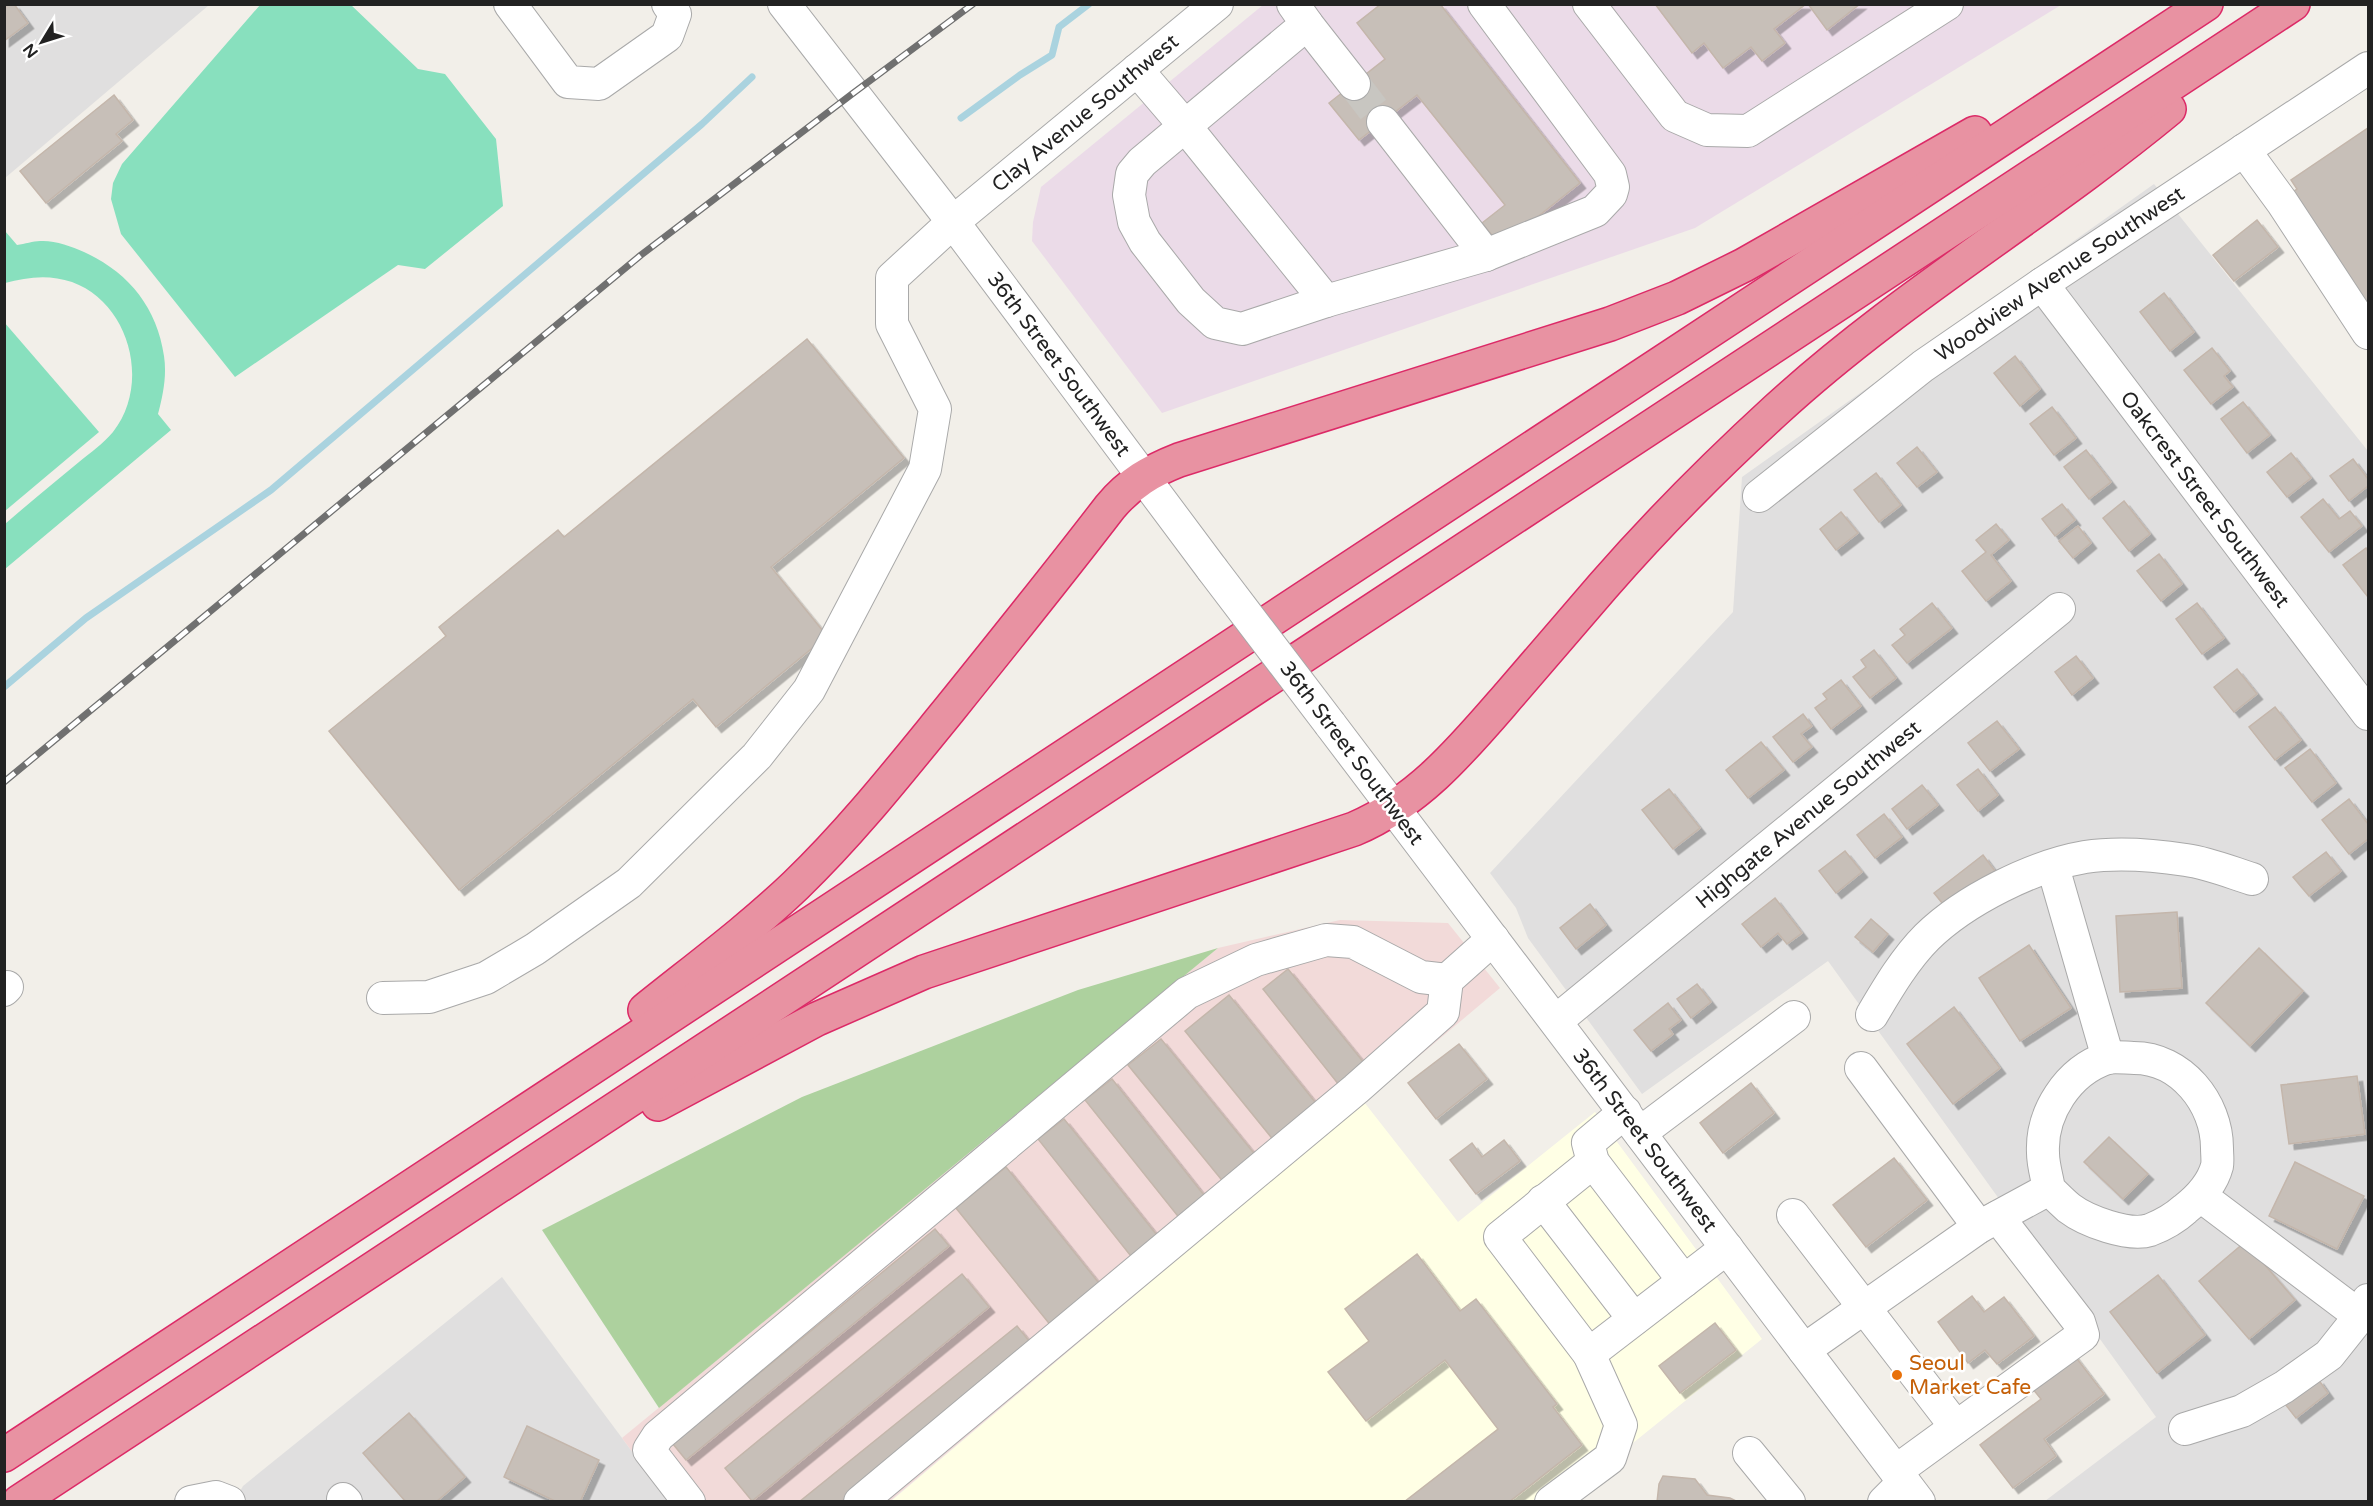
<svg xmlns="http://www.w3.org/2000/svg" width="2373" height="1506" font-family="'Varela Round',sans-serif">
	<defs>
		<filter id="shadow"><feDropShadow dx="5.5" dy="5.5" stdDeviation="0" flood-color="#0004"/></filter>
	</defs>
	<rect width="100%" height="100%" fill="#f2efe9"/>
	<g fill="#e0dfdf">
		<polygon points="5,5 209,5 5,178"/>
		<polygon points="2154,184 2368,451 2368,1501 2045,1501 2156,1417 1828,961 1642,1094 1528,938 1516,908 1490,873 1733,612 1742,477"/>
		<polygon points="502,1277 669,1501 234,1502 243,1486"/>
	</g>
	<polygon fill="#f2dad9" points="1340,920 1448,923 1500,988 890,1501 669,1501 622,1438 1218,948"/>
	<polygon fill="#ebdbe8" points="1263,5 2061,5 1695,228 1162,413 1032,241 1033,222 1041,187"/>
	<polygon fill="#ffffe5" points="1364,1102 1458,1222 1595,1112 1762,1339 1561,1501 890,1502"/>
	<polygon fill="#add19e" points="1218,948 659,1408 542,1230 802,1097 1078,990"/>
	<g fill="#88e0be">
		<polygon points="350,4 418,69 445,74 496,139 503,206 425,269 398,265 235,377 121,234 111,199 113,183 122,164 260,5"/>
		<path d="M5 231 17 245C25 244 33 241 40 241 54 240 71 246 84 252 128 272 157 307 164 356 167 376 163 395 158 414L171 430 5 569V524C29 503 54 483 79 462 90 453 104 443 113 432 151 384 130 303 72 282 49 274 27 277 5 283Z"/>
		<polygon points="4,322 99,432 5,511 4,511"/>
	</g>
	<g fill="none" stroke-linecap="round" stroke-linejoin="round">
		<g stroke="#aad3df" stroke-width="7">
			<polyline points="961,118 1020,75 1052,55 1059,27 1089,4"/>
			<polyline points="4,687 86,618 271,490 702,124 752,77"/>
		</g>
	</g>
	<g fill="#c7bfb8" stroke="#c4b6ab" stroke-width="1.5" filter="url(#shadow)">
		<polygon points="9,4 14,4 28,23 4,41 4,8"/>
		<polygon points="1381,4 1440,4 1580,183 1501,246 1482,223 1505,205 1417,95 1359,140 1329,103 1385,59 1357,23"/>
		<polygon points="1655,4 1806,4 1774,29 1785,43 1762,61 1751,47 1723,68 1704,43 1692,53"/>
		<polygon points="1808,4 1860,4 1827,30"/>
		<polygon points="114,95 133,120 116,134 122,141 46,203 20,171"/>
		<polygon points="2368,128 2368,310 2288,195 2297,189 2291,180"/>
		<polygon points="2257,220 2278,247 2234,281 2213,255"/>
		<polygon points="2164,293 2194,332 2170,351 2140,312"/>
		<polygon points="807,339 904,458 771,567 827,636 716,727 693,699 459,890 329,731 446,636 439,627 558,530 564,537"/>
		<polygon points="2212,348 2230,371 2224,376 2233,387 2211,404 2184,370"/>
		<polygon points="2015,356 2040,389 2020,406 1994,373"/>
		<polygon points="2243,402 2270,435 2247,453 2221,419"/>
		<polygon points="2052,407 2076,438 2054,455 2030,424"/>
		<polygon points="1917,447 1937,472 1917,487 1897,463"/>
		<polygon points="2086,450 2111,482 2089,499 2064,467"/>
		<polygon points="2291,453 2311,478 2287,497 2267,472"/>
		<polygon points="2353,459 2368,479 2368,486 2349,501 2330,476"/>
		<polygon points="1876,473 1901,505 1879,522 1854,490"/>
		<polygon points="2323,499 2339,519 2350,511 2362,526 2329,552 2301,517"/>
		<polygon points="2124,501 2150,534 2129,551 2103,518"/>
		<polygon points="2062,504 2075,520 2055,536 2042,519"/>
		<polygon points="1841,512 1858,533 1836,550 1820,529"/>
		<polygon points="1996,524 2009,540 1991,555 2011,581 1986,601 1962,571 1986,552 1976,540"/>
		<polygon points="2078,526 2091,543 2073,558 2059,541"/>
		<polygon points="2366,548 2368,551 2368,597 2343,565"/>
		<polygon points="2159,554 2182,584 2161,601 2137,571"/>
		<polygon points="1932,603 1952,628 1907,663 1892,645 1905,635 1900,629"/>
		<polygon points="2197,603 2224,638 2202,654 2176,619"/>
		<polygon points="1874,650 1896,678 1870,698 1853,677 1866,667 1861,660"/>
		<polygon points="2076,656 2093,678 2072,695 2055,672"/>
		<polygon points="2237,669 2257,694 2234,712 2214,687"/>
		<polygon points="1841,680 1861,706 1831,729 1815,708 1827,699 1823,694"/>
		<polygon points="2275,707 2301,740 2275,760 2249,727"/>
		<polygon points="1803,714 1812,726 1801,734 1812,747 1793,762 1773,737"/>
		<polygon points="1997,721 2019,749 1990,771 1968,743"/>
		<polygon points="1761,742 1784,770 1748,798 1726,770"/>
		<polygon points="2310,749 2336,783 2312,802 2285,768"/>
		<polygon points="1978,769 1998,795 1978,811 1957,785"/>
		<polygon points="1922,785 1938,805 1907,829 1892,809"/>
		<polygon points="1669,789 1700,828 1673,849 1642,810"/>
		<polygon points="2349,799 2368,824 2368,839 2349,854 2322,820"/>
		<polygon points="1884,814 1902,837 1875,858 1857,835"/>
		<polygon points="1845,851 1862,872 1836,893 1819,871"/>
		<polygon points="2326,852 2341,871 2309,896 2293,877"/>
		<polygon points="1983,855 1995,871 1947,909 1934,893"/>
		<polygon points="1775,898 1802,933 1787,944 1778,933 1761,947 1742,924"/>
		<polygon points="1590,904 1606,925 1576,949 1560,928"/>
		<polygon points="2177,912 2182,988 2120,992 2116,916"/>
		<polygon points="1871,919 1888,934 1873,952 1855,937"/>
		<polygon points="2029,945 2071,1008 2020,1041 1979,978"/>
		<polygon points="2259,948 2303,991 2250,1046 2206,1003"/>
		<polygon points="1288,969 1369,1069 1343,1090 1263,989"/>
		<polygon points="1697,984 1711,1002 1691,1018 1677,999"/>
		<polygon points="1229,995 1319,1107 1275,1142 1185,1031"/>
		<polygon points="1668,1003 1681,1020 1669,1029 1673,1034 1651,1051 1634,1030"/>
		<polygon points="1954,1007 2000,1068 1953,1104 1907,1044"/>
		<polygon points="1161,1039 1257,1157 1225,1184 1128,1065"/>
		<polygon points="1459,1044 1487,1079 1436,1119 1408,1083"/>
		<polygon points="2357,1076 2365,1134 2289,1144 2281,1085"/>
		<polygon points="1112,1079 1207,1199 1181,1220 1085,1100"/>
		<polygon points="1751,1083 1774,1113 1723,1153 1700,1123"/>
		<polygon points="1064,1119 1160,1239 1134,1260 1038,1139"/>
		<polygon points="2109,1137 2148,1174 2123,1199 2084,1162"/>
		<polygon points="1504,1140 1520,1161 1476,1194 1450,1160 1472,1143 1482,1157"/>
		<polygon points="1894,1158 1927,1200 1866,1247 1833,1205"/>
		<polygon points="2295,1162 2364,1196 2337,1249 2269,1216"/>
		<polygon points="1006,1167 1102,1287 1052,1327 956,1208"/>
		<polygon points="935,1229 949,1246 686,1460 673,1444"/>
		<polygon points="2245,1242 2295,1300 2249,1339 2199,1281"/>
		<polygon points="1417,1254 1460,1311 1476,1299 1557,1404 1553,1407 1582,1445 1509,1502 1404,1502 1498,1429 1445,1360 1366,1421 1328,1372 1369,1341 1345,1309"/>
		<polygon points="962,1274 989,1307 752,1501 725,1468"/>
		<polygon points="2158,1275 2205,1335 2157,1373 2110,1312"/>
		<polygon points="1972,1296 1984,1312 2004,1297 2034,1336 1997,1364 1985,1350 1968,1363 1938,1322"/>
		<polygon points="1715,1323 1736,1350 1680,1393 1659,1366"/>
		<polygon points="1017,1326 1033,1346 841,1502 799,1502"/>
		<polygon points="2071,1351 2104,1394 2044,1439 2056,1456 2013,1488 1980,1445 2041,1399 2028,1383"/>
		<polygon points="2318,1379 2328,1393 2296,1418 2285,1404"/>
		<polygon points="409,1413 465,1477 436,1502 406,1502 363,1453"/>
		<polygon points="527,1426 599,1460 580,1502 557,1502 504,1477"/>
		<polygon points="1663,1476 1695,1479 1707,1495 1730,1498 1738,1502 1657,1502 1659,1484"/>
	</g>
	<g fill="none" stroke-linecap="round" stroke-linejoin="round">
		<polyline stroke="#c8c6c1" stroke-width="32" stroke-dasharray="32 16" stroke-linecap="butt" points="1354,84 1383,122"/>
		<defs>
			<g id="minor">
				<polyline points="510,4 568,82 599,84 667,36 675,14 668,4"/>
				<path id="s1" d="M784 4 953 222 1212 569"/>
				<polyline points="1293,4 1307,24 1142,162 1132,174 1129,195 1134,222 1145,242 1191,301 1215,323 1242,329 1326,301"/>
				<polyline points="1589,4 1675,116 1707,130 1748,131 1947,4"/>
				<polyline points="1307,24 1354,84"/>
				<polyline points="1137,70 1185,126 1326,301 1486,255 1595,211 1611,194 1613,187 1610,174 1484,4"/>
				<polyline points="1383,122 1486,255"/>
				<polyline points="2244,150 2282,202 2368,333"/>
				<path id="s2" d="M2042 284 2368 714"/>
				<path id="s3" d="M1759 496 1923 366 2042 284 2368 68"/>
				<path id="s4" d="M1330 724 1919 1502"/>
				<polyline points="2053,867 2108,1058"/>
				<polyline points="4,990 7,987"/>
				<path id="s5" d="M383 998 429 997 486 978 535 949 629 883 757 756 809 690 925 469 935 409 892 324V278L953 222 1217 4"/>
				<path d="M1872 1015C1888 988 1905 959 1927 937 1965 900 2033 866 2085 857 2117 852 2154 855 2186 860 2208 863 2230 872 2252 879"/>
				<path id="s6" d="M1556 1021 2059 609"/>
				<polyline points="1861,1068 1979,1227"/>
				<polyline points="1625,1112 1588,1143 1593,1162 1684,1281"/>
				<polyline points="1640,1133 1794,1017"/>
				<polyline points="2202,1197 2360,1316"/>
				<polyline points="1543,1201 1634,1319"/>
				<polyline points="1793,1215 1956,1427"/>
				<path d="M1804 1350 1979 1227 2049 1189C2055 1195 2062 1202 2069 1208 2086 1221 2129 1237 2150 1230 2163 1225 2175 1218 2185 1209 2199 1198 2212 1185 2217 1166 2218 1161 2217 1154 2217 1148 2217 1103 2181 1058 2134 1058 2126 1058 2115 1056 2107 1058 2068 1071 2041 1113 2043 1153 2043 1165 2047 1177 2049 1189"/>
				<polyline points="1589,1354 1727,1248"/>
				<polyline points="2185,1429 2242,1411 2284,1387 2329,1355 2360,1316 2368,1300"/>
				<polyline points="1749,1453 1789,1502"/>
				<polyline points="1896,1471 2083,1335 2079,1322 1998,1217"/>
				<polyline points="343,1499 346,1502"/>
				<polyline points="191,1502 216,1497 229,1502"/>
				<polyline points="689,1502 649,1450 658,1436 1187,993 1256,960 1326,940 1353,942 1421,977 1447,980"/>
				<polyline points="860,1502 1356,1089 1443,1012 1447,980 1493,939"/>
				<polyline points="1551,1502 1610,1458 1621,1425 1589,1354 1500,1237 1593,1162"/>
				<polyline points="1884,1502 1904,1482"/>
			</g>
			<g id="highway">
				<path d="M645 1010C696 969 749 930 796 885 852 831 900 770 949 710 1003 643 1057 576 1110 507 1130 483 1151 471 1179 460L1610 324 1677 298 1744 265 1975 133"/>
				<path d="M658 1104 817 1019 924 972 1354 829C1420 801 1464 747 1510 694 1541 658 1572 622 1603 586 1657 524 1716 465 1776 410 1898 298 2042 214 2169 109"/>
				<polyline points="4,1455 2206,4"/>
				<polyline points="19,1502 2293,4"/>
			</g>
		</defs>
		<use href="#minor" stroke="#a9a9a9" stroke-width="34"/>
		<use href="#highway" stroke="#dc2a67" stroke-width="36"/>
		<use href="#minor" stroke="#fff" stroke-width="32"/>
		<use href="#highway" stroke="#e892a2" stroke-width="33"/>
		<defs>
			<polyline id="rail" points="4,782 641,255 852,94 973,4"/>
		</defs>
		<use href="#rail" stroke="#707070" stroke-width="7"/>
		<use href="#rail" stroke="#fff" stroke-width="4.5" stroke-dasharray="14" stroke-linecap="butt"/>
		<defs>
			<polyline id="minor-bridge" points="1212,569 1330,724"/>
		</defs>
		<use href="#minor-bridge" stroke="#a9a9a9" stroke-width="34" stroke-linecap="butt"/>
		<use href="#minor-bridge" stroke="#fff" stroke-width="32"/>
	</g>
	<circle fill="#e8710a" stroke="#fff" stroke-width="2" cx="1897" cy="1375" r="6"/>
	<g text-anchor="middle" stroke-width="5" stroke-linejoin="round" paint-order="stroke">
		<g font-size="21" fill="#222" stroke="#fff">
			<text dy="7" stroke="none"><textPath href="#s5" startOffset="1248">Clay Avenue Southwest</textPath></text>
			<text dy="7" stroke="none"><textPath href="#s3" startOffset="374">Woodview Avenue Southwest</textPath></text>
			<text dy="7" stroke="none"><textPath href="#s1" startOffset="453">36th Street Southwest</textPath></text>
			<text dy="7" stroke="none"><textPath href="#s2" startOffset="270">Oakcrest Street Southwest</textPath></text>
			<text transform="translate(1352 753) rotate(53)" y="7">36th Street Southwest</text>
			<text dy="7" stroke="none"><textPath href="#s6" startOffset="326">Highgate Avenue Southwest</textPath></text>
			<text dy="7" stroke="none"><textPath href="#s4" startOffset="522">36th Street Southwest</textPath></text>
		</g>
		<g font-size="21" fill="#c56008" stroke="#fff" text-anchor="start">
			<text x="1909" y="1370">Seoul<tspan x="1909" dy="24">Market Cafe</tspan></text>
		</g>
	</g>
	<rect width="2373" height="1506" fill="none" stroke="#222222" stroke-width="12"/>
	<g transform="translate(42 42) rotate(232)" stroke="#ffffff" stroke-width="4.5" paint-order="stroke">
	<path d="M0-4.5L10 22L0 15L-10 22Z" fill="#222222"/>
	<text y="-9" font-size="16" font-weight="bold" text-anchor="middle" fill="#222222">N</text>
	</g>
</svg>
